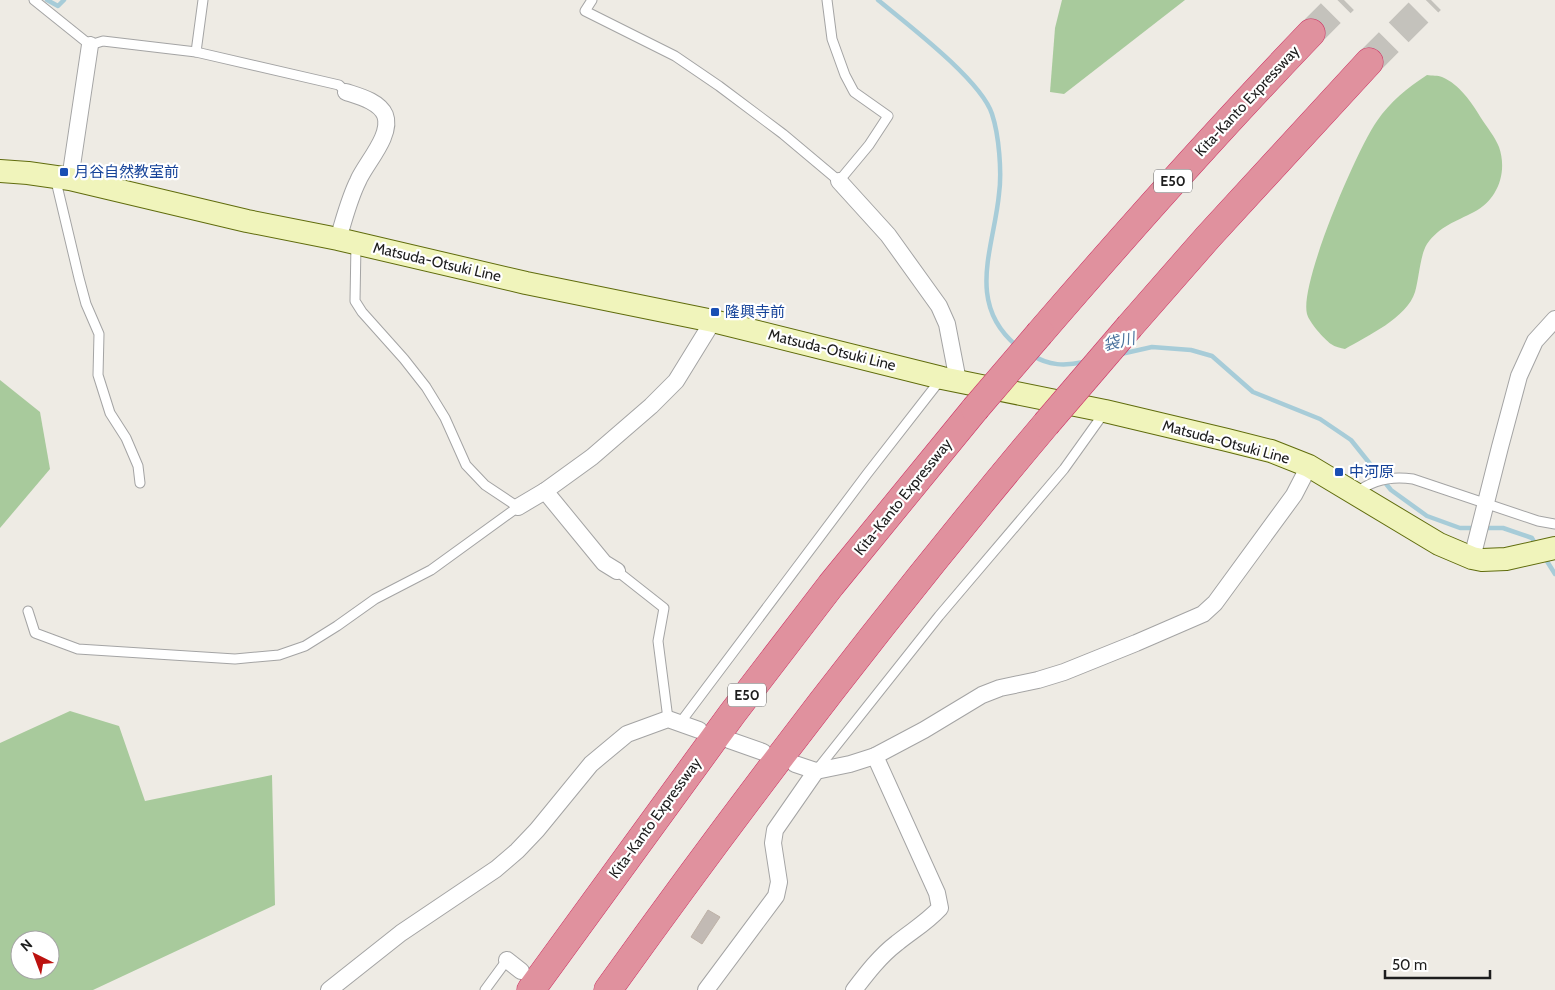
<svg xmlns="http://www.w3.org/2000/svg" width="1555" height="990" font-family="Cabin,'Noto Sans JP',sans-serif">
	<rect width="100%" height="100%" fill="#eeebe4"/>
	<g fill="#a8ca9c" fill-rule="evenodd">
		<polygon points="1062,0 1185,0 1064,94 1050,92 1055,28"/>
		<path d="M1427 75C1432 76 1438 75 1442 77 1459 84 1472 103 1481 118 1487 127 1495 137 1499 147 1508 173 1497 200 1474 212 1455 222 1440 226 1427 244 1420 255 1419 279 1415 292 1407 318 1367 336 1345 349 1341 348 1335 347 1331 344 1324 339 1309 322 1307 314 1299 284 1357 149 1377 121 1390 102 1407 88 1427 75Z"/>
		<polygon points="0,380 40,412 50,469 0,528"/>
		<path d="M70 711 119 726 145 801 272 775 275 905 93 990H0V743ZM20 940H50V970H20Z"/>
	</g>
	<g fill="none" stroke-linecap="round" stroke-linejoin="round">
		<g stroke="#a7ccd8" stroke-width="4.5">
			<polyline points="47,0 58,6 64,0"/>
			<path d="M878 0C907 24 981 80 992 114 999 135 1002 172 999 194 994 248 965 303 1017 346"/>
			<polyline points="1121,354 1152,347 1191,350 1212,356 1253,392 1320,419 1351,440 1391,490 1427,516 1460,528 1503,528 1532,538 1536,545"/>
			<path d="M1032 355C1049 366 1065 366 1084 362"/>
			<polyline points="1545,558 1555,574"/>
		</g>
	</g>
	<polygon fill="#c2bab4" stroke="#beb2a7" points="708,910 720,917 702,944 691,937"/>
	<g fill="none" stroke-linecap="round" stroke-linejoin="round">
		<g stroke="#c4c2bc" stroke-width="28" stroke-dasharray="28 14" stroke-linecap="butt">
			<polyline points="1311,33 1344,0"/>
			<polyline points="1369,62 1431,0"/>
		</g>
		<defs>
			<g id="lane">
				<polyline points="34,0 90,45 103,41 196,52 339,85 346,92"/>
				<polyline points="592,0 585,11 675,56 719,86 783,134 839,181 869,145 888,116 854,92 845,75 832,39 827,0"/>
				<polyline points="196,52 203,0"/>
				<polyline points="55,177 79,278 86,304 99,334 98,375 110,413 126,438 138,466 140,483"/>
				<path d="M1356 493C1373 479 1393 476 1413 479L1538 521 1555 524"/>
				<polyline points="617,571 664,608 658,641 668,719"/>
				<polyline points="28,611 35,633 78,649 235,659 279,655 305,646 337,626 375,599 431,570 518,507 485,485 466,465 445,418 426,387 404,359 362,312 355,301 356,244"/>
				<polyline points="680,723 867,474 941,379"/>
				<polyline points="816,771 939,616 1064,469 1104,413"/>
				<polyline points="485,990 507,960"/>
			</g>
			<g id="street">
				<polyline points="70,179 90,45"/>
				<polyline points="839,181 888,235 939,306 947,324 958,381"/>
				<path d="M338 239C344 220 349 199 358 181 365 164 393 135 385 115 379 101 358 96 346 92"/>
				<polyline points="545,491 604,563 617,571"/>
				<polyline points="518,507 545,491 592,457 651,406 676,381 713,321"/>
				<polyline points="1472,558 1500,447 1519,376 1535,341 1555,319"/>
				<polyline points="729,740 763,752"/>
				<polyline points="795,764 816,771 850,764 875,756 924,730 982,695 1000,688 1038,680 1064,672 1136,643 1203,614 1215,603 1294,495 1309,466"/>
				<polyline points="507,960 521,971"/>
				<polyline points="329,990 401,933 496,869 517,851 537,830 591,764 627,734 668,719 699,730"/>
				<polyline points="706,990 776,896 779,882 773,843 775,830 816,771"/>
				<path d="M854 990C867 973 880 956 897 943 913 930 926 923 940 908L937 893 875 756"/>
			</g>
			<polyline id="secondary" points="0,171 28,173 70,179 247,221 338,239 526,283 713,321 942,378 1105,411 1227,440 1271,451 1309,466 1439,544 1472,558 1482,560 1506,559 1555,548"/>
			<g id="highway">
				<polyline points="1130,326 1208,237 1369,62"/>
				<path d="M1040 333C1128 231 1217 131 1311 33"/>
				<polyline points="531,990 732,714 831,585 975,409"/>
				<path d="M608 990C747 796 892 607 1046 424"/>
			</g>
		</defs>
		<use href="#lane" stroke="#a4a4a4" stroke-width="11"/>
		<use href="#street" stroke="#a4a4a4" stroke-width="18"/>
		<use href="#secondary" stroke="#606c0d" stroke-width="24"/>
		<use href="#highway" stroke="#cc3163" stroke-width="29"/>
		<use href="#lane" stroke="#fff" stroke-width="9"/>
		<use href="#street" stroke="#fff" stroke-width="16"/>
		<use href="#secondary" stroke="#f0f4bb" stroke-width="22"/>
		<use href="#highway" stroke="#e0919e" stroke-width="28"/>
		<defs>
			<g id="highway-bridge">
				<polyline points="975,409 1040,333"/>
				<polyline points="1046,424 1130,326"/>
			</g>
		</defs>
		<use href="#highway-bridge" stroke="#cc3163" stroke-width="29" stroke-linecap="butt"/>
		<use href="#highway-bridge" stroke="#e0919e" stroke-width="28"/>
	</g>
	<g fill="#1a4fb4" stroke="#fff" stroke-width="2">
		<rect x="59" y="167" width="10" height="10" rx="2.5"/>
		<rect x="710" y="307" width="10" height="10" rx="2.5"/>
		<rect x="1334" y="467" width="10" height="10" rx="2.5"/>
	</g>
	<g text-anchor="middle" stroke-width="4.5" stroke-linejoin="round" paint-order="stroke">
		<g fill="#fff" stroke="#616161" stroke-width="1">
			<rect x="1154" y="169.5" width="38" height="23" rx="4"/>
			<rect x="728" y="683.5" width="38" height="23" rx="4"/>
		</g>
		<g font-size="14" font-weight="bold" fill="#1d1d1d">
			<text x="1173" y="186">E50</text>
			<text x="747" y="700">E50</text>
		</g>
		<g font-size="15" fill="#1d1d1d" stroke="#fff">
			<text transform="translate(1247 101) rotate(-47)" y="5">Kita-Kanto Expressway</text>
			<text transform="translate(437 262) rotate(13)" y="5">Matsuda-Otsuki Line</text>
			<text transform="translate(832 350) rotate(14)" y="5">Matsuda-Otsuki Line</text>
			<text transform="translate(1226 442) rotate(15)" y="5">Matsuda-Otsuki Line</text>
			<text transform="translate(903 497) rotate(-51)" y="5">Kita-Kanto Expressway</text>
			<text transform="translate(655 818) rotate(-54)" y="5">Kita-Kanto Expressway</text>
		</g>
		<g font-size="15" fill="#164399" stroke="#fff" text-anchor="start">
			<text x="74" y="177">月谷自然教室前</text>
			<text x="725" y="317">隆興寺前</text>
			<text x="1349" y="477">中河原</text>
		</g>
		<g font-size="16" font-style="italic" fill="#4e759f" stroke="#fff">
			<text transform="translate(1119 341) rotate(-12)" y="6">袋川</text>
		</g>
	</g>
	<g transform="translate(35 955) rotate(318)"><circle r="24" fill="#ffffff" stroke="#a5a5a5"/>
	<path d="M0-4L9 19L0 12L-9 19Z" fill="#bc120f"/>
	<text y="-8" font-size="14" font-weight="bold" text-anchor="middle" fill="#1d1d1d">N</text>
	</g>
	<path d="M1385 970v8h105v-8" fill="none" stroke="#1d1d1d" stroke-width="2.5"/>
	<text x="1392" y="970" font-size="15" fill="#1d1d1d" stroke="#ffffff" stroke-width="4" paint-order="stroke">50 m</text>
</svg>
